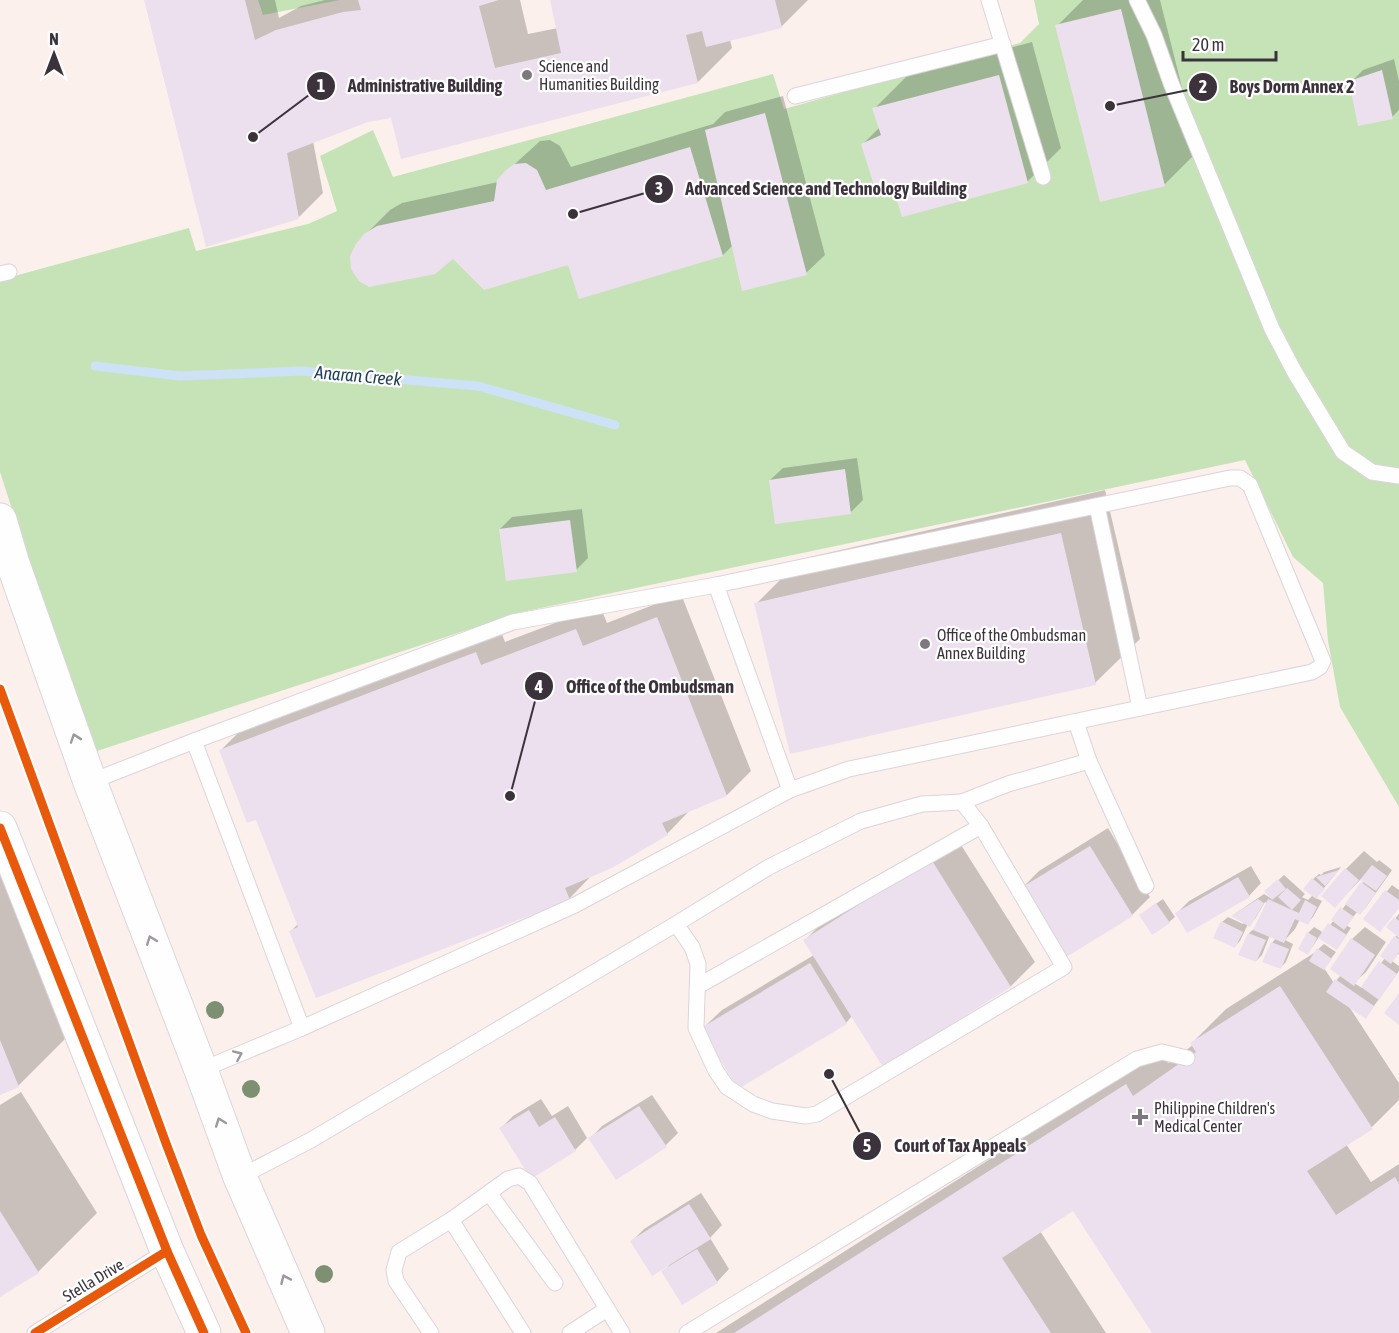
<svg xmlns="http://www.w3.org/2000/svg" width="1399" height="1333" font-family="'Asap Condensed',sans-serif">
	<rect width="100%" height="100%" fill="#fbf7fb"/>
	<rect fill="#fcf0ec" x="0" y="0" width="1399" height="1333"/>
	<g fill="#c6e3b8">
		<polygon points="258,0 340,0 263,15"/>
		<polygon points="1034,0 1399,0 1399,807 1340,707 1328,641 1323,583 1293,557 1245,460 522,612 91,753 0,472 0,280 189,228 196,251 308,224 337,211 320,156 373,130 393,177 773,74 784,109 1020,43 1039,24"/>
	</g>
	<g fill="#0003">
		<polygon points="146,0 275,0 279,18 301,6 325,0 520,0 528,34 558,28 551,0 808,0 781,27 730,40 732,48 698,82 392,116 367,121 313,141 323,193 299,217"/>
		<polygon points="1083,0 1160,0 1198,151 1164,185 1057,26"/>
		<polygon points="1032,42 1061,148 1027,182 895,189 863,144 880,127 874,109 908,75"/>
		<polygon points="1394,59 1399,81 1399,110 1392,117 1351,82 1363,70"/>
		<polygon points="783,96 825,255 806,273 733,245 723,255 453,257 365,235 390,210 402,203 498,182 506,172 540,141 550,140 560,146 571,167 713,124 725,112"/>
		<polygon points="857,458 863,500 851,512 770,480 783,468"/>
		<polygon points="1105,490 1140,639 1095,683 756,604 801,559"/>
		<polygon points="582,509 588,558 576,570 500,529 512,517"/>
		<polygon points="681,594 751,771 727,795 691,809 667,834 593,874 569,899 291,931 298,924 257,818 220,751 244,727 500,629 505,642 600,606 607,623"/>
		<polygon points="1108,828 1150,897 1132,915 1021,889 1039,871"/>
		<polygon points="0,836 77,1027 18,1086 0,1093"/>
		<polygon points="956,837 1035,962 1011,986 883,1065 852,1016 846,1023 703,1028 722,1010 814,955 805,940 829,916"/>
		<polygon points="1364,851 1377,862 1379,860 1392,870 1366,907 1360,913 1358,911 1346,925 1351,928 1337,948 1319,937 1308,953 1308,933 1314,927 1324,933 1364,881 1361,879 1335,906 1346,869"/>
		<polygon points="1251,866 1261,883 1249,896 1177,913 1189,901"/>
		<polygon points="1341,867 1316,898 1322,901 1313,917 1308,923 1300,919 1295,929 1285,940 1293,944 1286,962 1280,968 1272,943 1276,938 1270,935 1262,955 1256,961 1249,933 1255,928 1267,904 1265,902 1255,919 1248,924 1240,941 1234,947 1222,922 1228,917 1243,924 1244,922 1233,915 1264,894 1272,899 1272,886 1284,875 1305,894 1302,897 1308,900 1313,895 1313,879 1319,874 1321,875 1324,872"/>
		<polygon points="1392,885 1399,890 1399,907 1365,919"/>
		<polygon points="1163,899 1175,917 1169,922 1147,910"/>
		<polygon points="1399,914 1399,953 1392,961 1399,966 1399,971 1366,1017 1348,1005 1399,1083 1399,1100 1372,1127 1346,1144 1371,1182 1399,1164 1399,1333 1154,1333 1073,1208 1040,1231 1106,1333 716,1333 1160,1051 1168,1063 1193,1045 1192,1043 1226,1009 1314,953 1324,944 1336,952 1324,968 1334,983 1341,975 1352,939 1365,927 1386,942 1366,972 1354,983 1362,988 1385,958 1397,934 1388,927"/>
		<polygon points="21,1092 97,1213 38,1272 0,1295 0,1105"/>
		<polygon points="652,1095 678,1133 666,1145 590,1139 602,1126"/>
		<polygon points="541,1099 552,1116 568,1106 587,1138 575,1150 501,1128 513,1116"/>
		<polygon points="701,1193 722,1225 710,1238 729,1269 717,1282 663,1272 671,1263 632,1241 644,1229"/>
	</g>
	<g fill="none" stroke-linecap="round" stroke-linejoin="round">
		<polyline stroke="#cde2f6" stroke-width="9" points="95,366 180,376 302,371 478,386 615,425"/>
	</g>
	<g fill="#ede0ee">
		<polygon points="144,0 245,0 255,40 276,30 343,12 361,10 358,0 499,0 479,6 495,68 561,53 550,0 775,0 782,28 706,47 702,31 686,35 698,83 401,159 391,118 368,122 287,153 299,219 206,247"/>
		<polygon points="1121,9 1165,186 1100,202 1055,25"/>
		<polygon points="1382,70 1393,119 1358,126 1349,81"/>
		<polygon points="999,75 1028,183 902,217 894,191 876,192 861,144 881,135 872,108"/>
		<polygon points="765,113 807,275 742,291 705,130"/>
		<polygon points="690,147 723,256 579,299 568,265 484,290 453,259 435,274 369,287 359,281 351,269 350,256 356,244 364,234 377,226 494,201 497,180 505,171 514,164 526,163 537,170 546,190"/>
		<polygon points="845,469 851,514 775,524 769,480"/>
		<polygon points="570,520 577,572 506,581 499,529"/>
		<polygon points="1061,533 1096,685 790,754 754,603"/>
		<polygon points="657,617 727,796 662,823 668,835 612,868 565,888 570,900 316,998 289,931 298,927 256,820 247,823 219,750 476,652 481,665 576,629 583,646"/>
		<polygon points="1090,846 1133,916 1063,959 1019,889"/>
		<polygon points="931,859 1011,987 883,1067 803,940"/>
		<polygon points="1372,865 1387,876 1376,891 1360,880"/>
		<polygon points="1345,868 1359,880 1335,908 1321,896"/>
		<polygon points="1339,870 1325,886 1316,877"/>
		<polygon points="1238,877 1250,897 1187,933 1175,913"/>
		<polygon points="1312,878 1325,889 1316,899 1303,889"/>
		<polygon points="1278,879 1286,889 1272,900 1264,891"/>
		<polygon points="1361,882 1376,893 1360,915 1345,904"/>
		<polygon points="1287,888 1301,900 1292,910 1299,913 1305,900 1317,907 1308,925 1295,919 1284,943 1253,930 1268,899 1292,910 1278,897"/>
		<polygon points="1385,890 1399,900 1399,908 1380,932 1363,919"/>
		<polygon points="1258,899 1264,903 1250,927 1231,916"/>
		<polygon points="1156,903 1170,923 1152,935 1139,915"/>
		<polygon points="1340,907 1354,917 1344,930 1331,920"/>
		<polygon points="1394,917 1399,921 1399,938 1386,927"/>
		<polygon points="1221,921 1243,932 1235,948 1213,938"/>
		<polygon points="1328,923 1347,935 1337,950 1318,938"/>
		<polygon points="1307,932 1317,938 1308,955 1298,949"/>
		<polygon points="1248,933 1266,940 1256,962 1238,955"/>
		<polygon points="1394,936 1399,939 1399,952 1391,964 1380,956"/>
		<polygon points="1351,938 1375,955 1354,986 1330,969"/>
		<polygon points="1271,942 1289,949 1281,969 1262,962"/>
		<polygon points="1317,948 1332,959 1324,970 1309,961"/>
		<polygon points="1379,961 1397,974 1379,1000 1361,987"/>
		<polygon points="810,963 847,1024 738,1089 701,1028"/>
		<polygon points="1335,979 1374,1006 1366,1019 1326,992"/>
		<polygon points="1280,986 1373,1129 1307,1171 1336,1215 1395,1177 1399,1184 1399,1333 1152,1333 1073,1211 1002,1258 1051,1333 734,1333 1126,1084 1133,1096 1196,1052 1190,1043"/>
		<polygon points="1399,993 1399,1025 1384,1013"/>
		<polygon points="0,1040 19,1087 0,1095"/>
		<polygon points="639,1106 667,1147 616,1180 588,1138"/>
		<polygon points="529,1110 539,1127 555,1117 576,1151 531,1179 499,1128"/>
		<polygon points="689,1204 711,1239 652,1276 630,1241"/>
		<polygon points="0,1211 39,1273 0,1297"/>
		<polygon points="697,1249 718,1283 682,1305 661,1271"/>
	</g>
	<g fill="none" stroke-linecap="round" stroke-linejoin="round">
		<defs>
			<g id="lane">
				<polyline points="989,0 1043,177"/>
				<polyline points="1137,0 1154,35 1171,83 1272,329 1294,371 1343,452 1372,472 1399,476"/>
				<polyline points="795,96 1003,44"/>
				<polyline points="0,274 9,272"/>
				<polyline points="1097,506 1140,708"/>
				<polyline points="716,585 790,790"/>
				<polyline points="1076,722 1089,761 1146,886"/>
				<polyline points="194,741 302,1028"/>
				<polyline points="90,782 194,741 513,622 716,585 1230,478 1240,478 1250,485 1323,661 1320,667 1312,672 849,769 790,790 575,905 302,1028 201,1070"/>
				<polyline points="962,802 1008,784 1089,761"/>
				<polyline points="698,986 981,826"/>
				<polyline points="240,1177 311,1140 676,924 769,867 861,821 922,804 962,802 981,826 1064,967 817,1114 806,1116 772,1111 753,1104 727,1087 716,1071 696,1028 698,964 692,947 676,924"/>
				<polyline points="489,1193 555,1283"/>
				<polyline points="451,1220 523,1333"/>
				<polyline points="35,1333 167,1251"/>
				<polyline points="431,1333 396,1281 394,1270 399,1252 451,1220 508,1179 519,1176 530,1183 622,1333"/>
				<polyline points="570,1333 607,1309"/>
				<polyline points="687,1333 1137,1059 1162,1052 1187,1058"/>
			</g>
			<g id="secondary">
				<polyline points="0,520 12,561 90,782 201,1070 240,1177 308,1333"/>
				<polyline points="0,828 167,1251 204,1333"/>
			</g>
		</defs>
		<use href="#lane" stroke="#dbd4db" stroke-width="17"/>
		<use href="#secondary" stroke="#dbd4db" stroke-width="35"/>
		<use href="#lane" stroke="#fefefe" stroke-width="15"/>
		<use href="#secondary" stroke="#fefefe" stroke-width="33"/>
		<defs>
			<g id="cycleway">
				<polyline points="0,689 167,1146 201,1235 246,1333"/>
				<polyline points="0,828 167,1251 204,1333"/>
				<polyline points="35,1333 167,1251"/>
			</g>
		</defs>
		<use href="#cycleway" stroke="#fff" stroke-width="13"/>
		<use href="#cycleway" stroke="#e8590c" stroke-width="9"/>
	</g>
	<g fill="#7e9072">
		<circle cx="215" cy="1010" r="9"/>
		<circle cx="251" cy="1089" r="9"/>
		<circle cx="324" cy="1274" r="9"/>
	</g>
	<defs><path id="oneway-chevron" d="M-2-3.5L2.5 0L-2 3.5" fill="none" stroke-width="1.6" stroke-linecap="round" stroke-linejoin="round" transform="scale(1.5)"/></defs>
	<g stroke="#9c989d">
		<use href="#oneway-chevron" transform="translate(75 738) rotate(-109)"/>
		<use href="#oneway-chevron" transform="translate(151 940) rotate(-111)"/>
		<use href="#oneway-chevron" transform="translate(238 1055) rotate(-23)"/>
		<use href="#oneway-chevron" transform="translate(220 1122) rotate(-110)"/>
		<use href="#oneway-chevron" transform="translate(285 1279) rotate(-114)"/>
	</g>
	<g fill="#7e777f" stroke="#fff" stroke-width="2">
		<circle cx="527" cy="75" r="6"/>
		<circle cx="925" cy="644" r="6"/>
		<path d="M1137 1108h6v6h6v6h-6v6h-6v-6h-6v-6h6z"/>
	</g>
	<g text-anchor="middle" stroke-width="4.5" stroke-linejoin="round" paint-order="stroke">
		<g font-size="16" fill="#3b323c" stroke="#fff" text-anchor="start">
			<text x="539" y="72">Science and<tspan x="539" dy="18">Humanities Building</tspan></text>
			<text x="937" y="641">Office of the Ombudsman<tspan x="937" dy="18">Annex Building</tspan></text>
			<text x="1154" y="1114">Philippine Children's<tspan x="1154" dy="18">Medical Center</tspan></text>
		</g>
		<g font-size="16" fill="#3b323c" stroke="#fff">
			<text transform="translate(93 1280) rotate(-31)" y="6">Stella Drive</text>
		</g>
		<g font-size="18" font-style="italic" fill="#1a3d58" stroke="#fff">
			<text transform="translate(358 376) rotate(5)" y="6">Anaran Creek</text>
		</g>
	</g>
	<path fill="none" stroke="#3b323c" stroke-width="2" d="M253 137L321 86M1110 106L1203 87M573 214L659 189M510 796L539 686M829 1074L867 1146"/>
	<g fill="#3b323c" stroke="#fff" stroke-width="2">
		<circle cx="253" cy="137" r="6"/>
		<circle cx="1110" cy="106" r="6"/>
		<circle cx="573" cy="214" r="6"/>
		<circle cx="510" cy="796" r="6"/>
		<circle cx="829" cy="1074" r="6"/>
		<circle cx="321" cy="86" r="15"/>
		<circle cx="1203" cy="87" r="15"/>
		<circle cx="659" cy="189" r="15"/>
		<circle cx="539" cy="686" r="15"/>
		<circle cx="867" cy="1146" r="15"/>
	</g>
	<g font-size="18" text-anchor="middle" font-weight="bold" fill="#fff">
		<text x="321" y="92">1</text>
		<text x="1203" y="93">2</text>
		<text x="659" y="195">3</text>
		<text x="539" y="693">4</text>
		<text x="867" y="1152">5</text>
	</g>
	<g font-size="18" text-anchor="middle" font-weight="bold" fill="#3b323c" stroke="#fff" stroke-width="4.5" stroke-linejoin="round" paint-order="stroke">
		<text x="425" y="92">Administrative Building</text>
		<text x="1292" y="93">Boys Dorm Annex 2</text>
		<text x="826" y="195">Advanced Science and Technology Building</text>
		<text x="650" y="693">Office of the Ombudsman</text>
		<text x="960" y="1152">Court of Tax Appeals</text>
	</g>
	<g transform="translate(54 54)" stroke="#ffffff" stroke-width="4.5" paint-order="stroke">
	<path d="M0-4.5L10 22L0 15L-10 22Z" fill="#3b323c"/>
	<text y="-9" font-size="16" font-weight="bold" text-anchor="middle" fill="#3b323c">N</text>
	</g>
	<path d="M1183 51v9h93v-9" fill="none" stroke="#3b323c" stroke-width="3"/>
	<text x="1192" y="51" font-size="18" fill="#3b323c" stroke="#ffffff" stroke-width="4.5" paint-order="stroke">20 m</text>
</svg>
